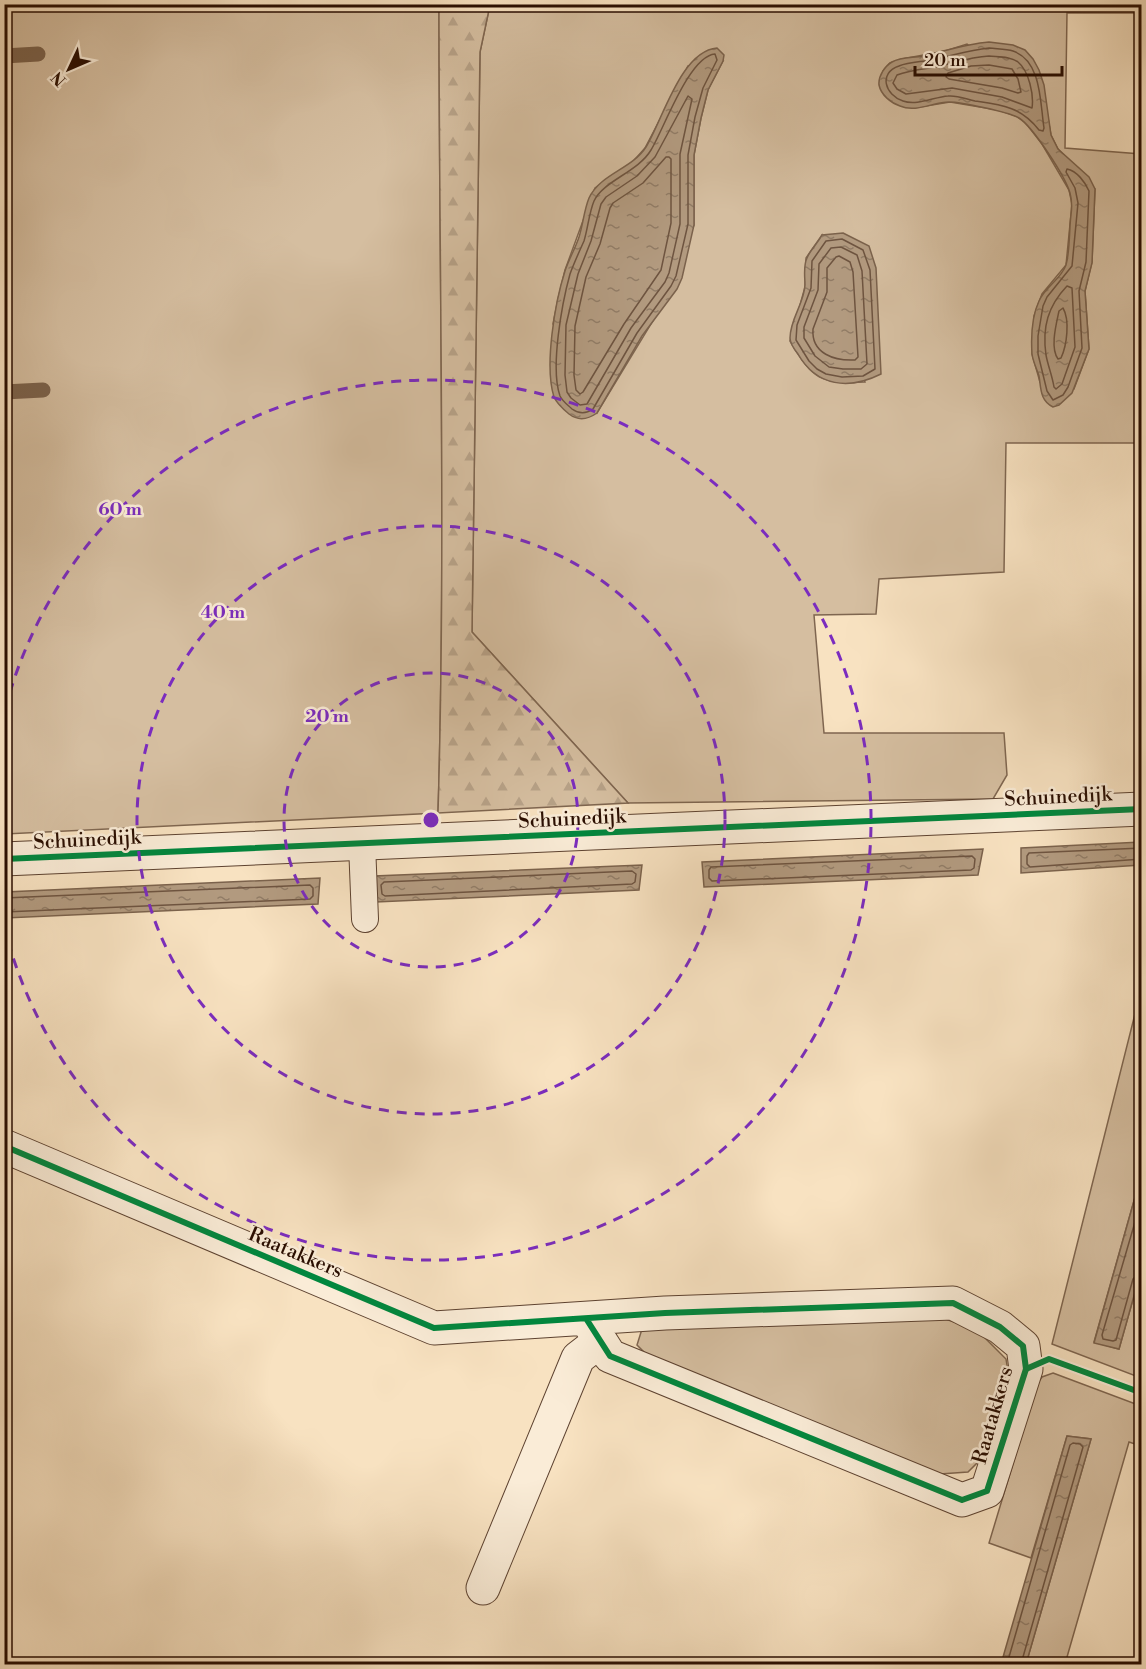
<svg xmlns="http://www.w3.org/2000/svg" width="1146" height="1669" font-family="'Libre Bodoni',serif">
	<defs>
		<pattern id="forest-firs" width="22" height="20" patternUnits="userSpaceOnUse" patternTransform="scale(1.5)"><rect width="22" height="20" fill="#d5bea0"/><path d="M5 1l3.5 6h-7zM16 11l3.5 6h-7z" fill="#b7a288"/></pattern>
		<pattern id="water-ripples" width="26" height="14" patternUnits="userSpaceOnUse" patternTransform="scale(1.5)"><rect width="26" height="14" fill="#b29a7f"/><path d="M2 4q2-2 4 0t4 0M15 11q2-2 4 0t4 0" fill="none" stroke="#917c66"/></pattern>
	</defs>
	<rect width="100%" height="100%" fill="#f8e2c1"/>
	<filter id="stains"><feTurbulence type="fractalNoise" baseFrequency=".00333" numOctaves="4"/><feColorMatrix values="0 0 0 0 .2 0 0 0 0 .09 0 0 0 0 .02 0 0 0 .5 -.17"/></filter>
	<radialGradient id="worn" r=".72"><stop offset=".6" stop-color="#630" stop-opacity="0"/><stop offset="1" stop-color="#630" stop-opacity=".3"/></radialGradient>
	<g fill="#d5bea0" stroke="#7f6650" stroke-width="1.5" fill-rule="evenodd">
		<path d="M4 5H439C439 274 446 544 438 813L5 834Z"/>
		<path d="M490 5H1141V13H1067L1065 148 1141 154V268L1135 443H1006L1004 572 879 579 876 614 814 615 824 733H1004L1007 775 993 799 628 803 472 632 480 52ZM967 44 1047 113 1051 135 1058 149 1095 189 1092 262 1085 291 1089 349 1074 389 1040 382 1032 354 1034 316 1042 294 1066 265 1072 204 1069 190 1042 144 1025 122 1016 116 998 110 950 102 914 108 883 71 890 63 902 59 945 51ZM723 61 708 90 701 118 694 155V225L654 319 597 413 553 324 558 299 565 270 595 188 629 166 645 148 688 66ZM822 235 865 382C820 384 813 380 790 341L805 287 806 258Z"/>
		<polygon points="1141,990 1141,1176 1094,1342 1119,1349 1141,1271 1141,1378 1052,1344"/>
		<polygon points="945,1319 976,1329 1006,1359 1009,1378 982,1458 968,1472 940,1474 646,1354 637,1345 642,1329"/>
		<polygon points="1053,1373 1141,1406 1141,1446 1129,1442 1065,1664 1026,1664 1091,1439 1067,1436 1031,1558 989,1543 1037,1384 1042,1377"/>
	</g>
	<path fill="url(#forest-firs)" stroke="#7f6650" stroke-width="1.5" d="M439 5H490L480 52 472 632 628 803 438 813C446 544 439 274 439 5Z"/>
	<g fill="url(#water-ripples)" stroke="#7b624c" stroke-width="1.5">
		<path d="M989 42 1013 45 1025 50 1033 59 1039 70 1044 85 1051 135 1058 149 1089 177 1095 189 1092 263 1085 291 1089 349 1072 393 1059 405 1053 407C1040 401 1041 388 1039 376 1037 369 1033 362 1032 354 1031 338 1032 316 1039 301 1045 287 1061 279 1066 265 1070 252 1069 229 1071 215 1072 207 1072 200 1070 193 1065 176 1033 127 1019 118 1009 112 961 102 949 102 933 102 916 113 900 106 891 103 881 95 879 85 878 76 885 66 892 62 901 57 912 58 923 56 945 51 966 44 989 42Z"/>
		<path d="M717 48 724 55 723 61 708 90 701 118 694 155V225L682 278 677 289 642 336 597 413C587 420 578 421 569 414 563 409 557 404 554 397 544 366 555 302 565 271 569 259 575 249 579 237 583 225 584 210 589 198 600 174 632 169 646 147 663 119 681 51 717 48Z"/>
		<path d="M843 233 869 246 876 268 881 374C849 390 817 387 798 354 794 349 790 344 790 338 790 319 804 304 805 285 805 277 803 266 807 258 810 250 818 243 822 235Z"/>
		<polygon points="1141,842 1141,865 1021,873 1021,848"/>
		<polygon points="983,849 978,875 704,887 702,862"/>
		<polygon points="642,865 639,890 376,902 374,876"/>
		<polygon points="320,878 318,904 5,918 5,892"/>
		<polygon points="1141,1176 1141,1271 1119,1349 1094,1343"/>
		<polygon points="1067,1436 1091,1439 1026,1664 1001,1664"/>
	</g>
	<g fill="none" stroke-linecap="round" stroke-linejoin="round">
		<g stroke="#6e5440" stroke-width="1.5">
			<path d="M989 48C997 49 1006 49 1013 51 1042 61 1040 103 1044 128L1043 131 1039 130C1021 107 1003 105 975 101 966 99 957 95 948 96 934 97 917 106 903 101 885 95 878 73 899 66 909 62 921 62 931 60 951 56 969 50 989 48Z"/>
			<path d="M715 54 717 60 703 88 695 117 688 155V224L676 276 671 286 637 333 593 409C586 414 579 414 572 409 568 405 563 402 560 396 550 368 562 303 570 274 574 263 579 252 584 241 588 228 589 213 594 201 603 181 638 172 651 150 664 129 689 56 715 54Z"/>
			<path d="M989 56C998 57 1010 56 1018 62 1029 71 1034 95 1032 108L1002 97 952 88 906 94 897 89 893 83 897 75C909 70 923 69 936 67 954 63 970 57 989 56Z"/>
			<polygon points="989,65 1012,69 1018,79 1021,92 1018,93 1002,88 949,79 946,77 948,73 971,66"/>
			<polygon points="688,96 692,99 680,154 680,224 669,273 665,282 631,328 587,404 580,405 571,398 567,392 565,375 566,325 578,274 591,241 601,204 606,197 637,176 655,157"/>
			<polygon points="666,157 669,157 671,159 671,223 661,270 624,324 583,392 580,394 576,390 574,375 575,326 586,277 600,244 610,208 613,203 643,183"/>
			<path d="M1067 169C1077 171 1085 182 1089 191L1086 262 1079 291 1082 348 1068 387 1063 395 1053 400 1047 391 1038 354V336L1043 306 1047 297 1072 266 1078 203 1075 188 1066 172Z"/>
			<polygon points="842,239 863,250 870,270 875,369 863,376 842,377 826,374 817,369 809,361 796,340 797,325 811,288 812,261 826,241"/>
			<polygon points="841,247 857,255 862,271 867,364 861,369 843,369 829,367 815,356 804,338 804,327 818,290 819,264 831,248"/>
			<path d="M839 256 850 262 853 272 858 357 855 360C835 361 811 354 813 329L827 292V268L836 257Z"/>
			<path d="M1067 286 1072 288 1075 347 1062 384 1056 389 1054 387C1052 375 1048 366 1046 355 1042 327 1048 306 1067 286Z"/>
			<path d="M1063 308C1070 320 1067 345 1061 358L1058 359C1050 348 1056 325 1059 311Z"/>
			<polyline points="1142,848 1029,853 1027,856 1027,864 1030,867 1142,859"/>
			<polygon points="972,856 975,859 974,868 971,870 712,881 709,878 709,870 711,867"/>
			<polygon points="632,871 636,874 635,882 632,884 385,896 382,894 381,885 384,882"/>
			<polyline points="4,898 310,885 313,888 313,896 310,899 4,912"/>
			<polyline points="1142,1198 1102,1335 1103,1339 1113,1341 1116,1340 1133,1279 1137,1275 1142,1275"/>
			<polyline points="1007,1664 1070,1445 1073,1443 1080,1444 1083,1447 1021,1664"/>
		</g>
		<g stroke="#7b624c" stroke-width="15">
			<polyline points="4,56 38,54"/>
			<polyline points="4,392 43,390"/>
		</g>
		<defs>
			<polyline id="service" points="362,844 365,919"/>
			<g id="minor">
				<polyline points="4,859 1142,809"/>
				<polyline points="4,1146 434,1328 665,1313 953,1303 1000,1327 1023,1346 1026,1369 987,1491 962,1500 610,1356 587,1320"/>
				<polyline points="483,1588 578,1358 600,1341"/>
			</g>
		</defs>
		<use href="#service" stroke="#5d4230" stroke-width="28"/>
		<use href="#minor" stroke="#5d4230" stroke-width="35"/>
		<use href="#service" stroke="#faecd7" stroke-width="26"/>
		<use href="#minor" stroke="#faecd7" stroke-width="33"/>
		<defs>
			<g id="cycleway">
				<polyline points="4,859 1142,809"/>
				<polyline points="4,1146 434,1328 665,1313 953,1303 1000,1327 1023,1346 1026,1369 987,1491 962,1500 610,1356 587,1320"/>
				<polyline points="1026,1369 1049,1359 1142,1393"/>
			</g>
		</defs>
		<use href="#cycleway" stroke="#faecd7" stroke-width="10"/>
		<use href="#cycleway" stroke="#00873e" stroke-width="6"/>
	</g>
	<g fill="none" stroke="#7b2cbf" stroke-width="3" stroke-dasharray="10 8">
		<circle cx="431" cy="820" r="147"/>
		<circle cx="431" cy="820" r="294"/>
		<path d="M5 710A440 440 0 1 1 5 930"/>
	</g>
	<g text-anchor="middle" stroke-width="5" stroke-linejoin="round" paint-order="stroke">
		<g font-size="20" fill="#290d00" stroke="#faecd7">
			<text transform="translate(1058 796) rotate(-3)" y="7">Schuinedijk</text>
			<text transform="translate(572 818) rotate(-3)" y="7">Schuinedijk</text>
			<text transform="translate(87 839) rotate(-3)" y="7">Schuinedijk</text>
			<text transform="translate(296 1252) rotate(23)" y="7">Raatakkers</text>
			<text transform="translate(992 1415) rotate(-74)" y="7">Raatakkers</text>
		</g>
	</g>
	<circle cx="431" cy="820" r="9" fill="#7b2cbf" stroke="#faecd7" stroke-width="3"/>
	<g font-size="18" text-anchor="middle" font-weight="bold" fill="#7b2cbf" stroke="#faecd7" stroke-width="5" stroke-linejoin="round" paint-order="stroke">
		<text x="120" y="515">60 m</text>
		<text x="223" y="618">40 m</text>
		<text x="327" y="722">20 m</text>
	</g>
	<rect width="1146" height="1669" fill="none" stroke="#f8e2c1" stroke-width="24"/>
	<rect x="6" y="6" width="1134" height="1657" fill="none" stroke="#290d00" stroke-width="3"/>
	<rect x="12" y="12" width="1122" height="1645" fill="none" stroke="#290d00" stroke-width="1.5"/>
	<g transform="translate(69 69) rotate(226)" stroke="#faecd7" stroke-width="4.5" paint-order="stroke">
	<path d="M0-4.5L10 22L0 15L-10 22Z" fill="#290d00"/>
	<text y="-9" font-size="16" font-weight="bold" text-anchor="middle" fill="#290d00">N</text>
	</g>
	<path d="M915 66v9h147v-9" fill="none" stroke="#290d00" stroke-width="3"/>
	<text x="924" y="66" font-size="18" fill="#290d00" stroke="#faecd7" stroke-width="4.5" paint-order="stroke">20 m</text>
	<rect width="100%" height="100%" filter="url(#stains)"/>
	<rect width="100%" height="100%" fill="url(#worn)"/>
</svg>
